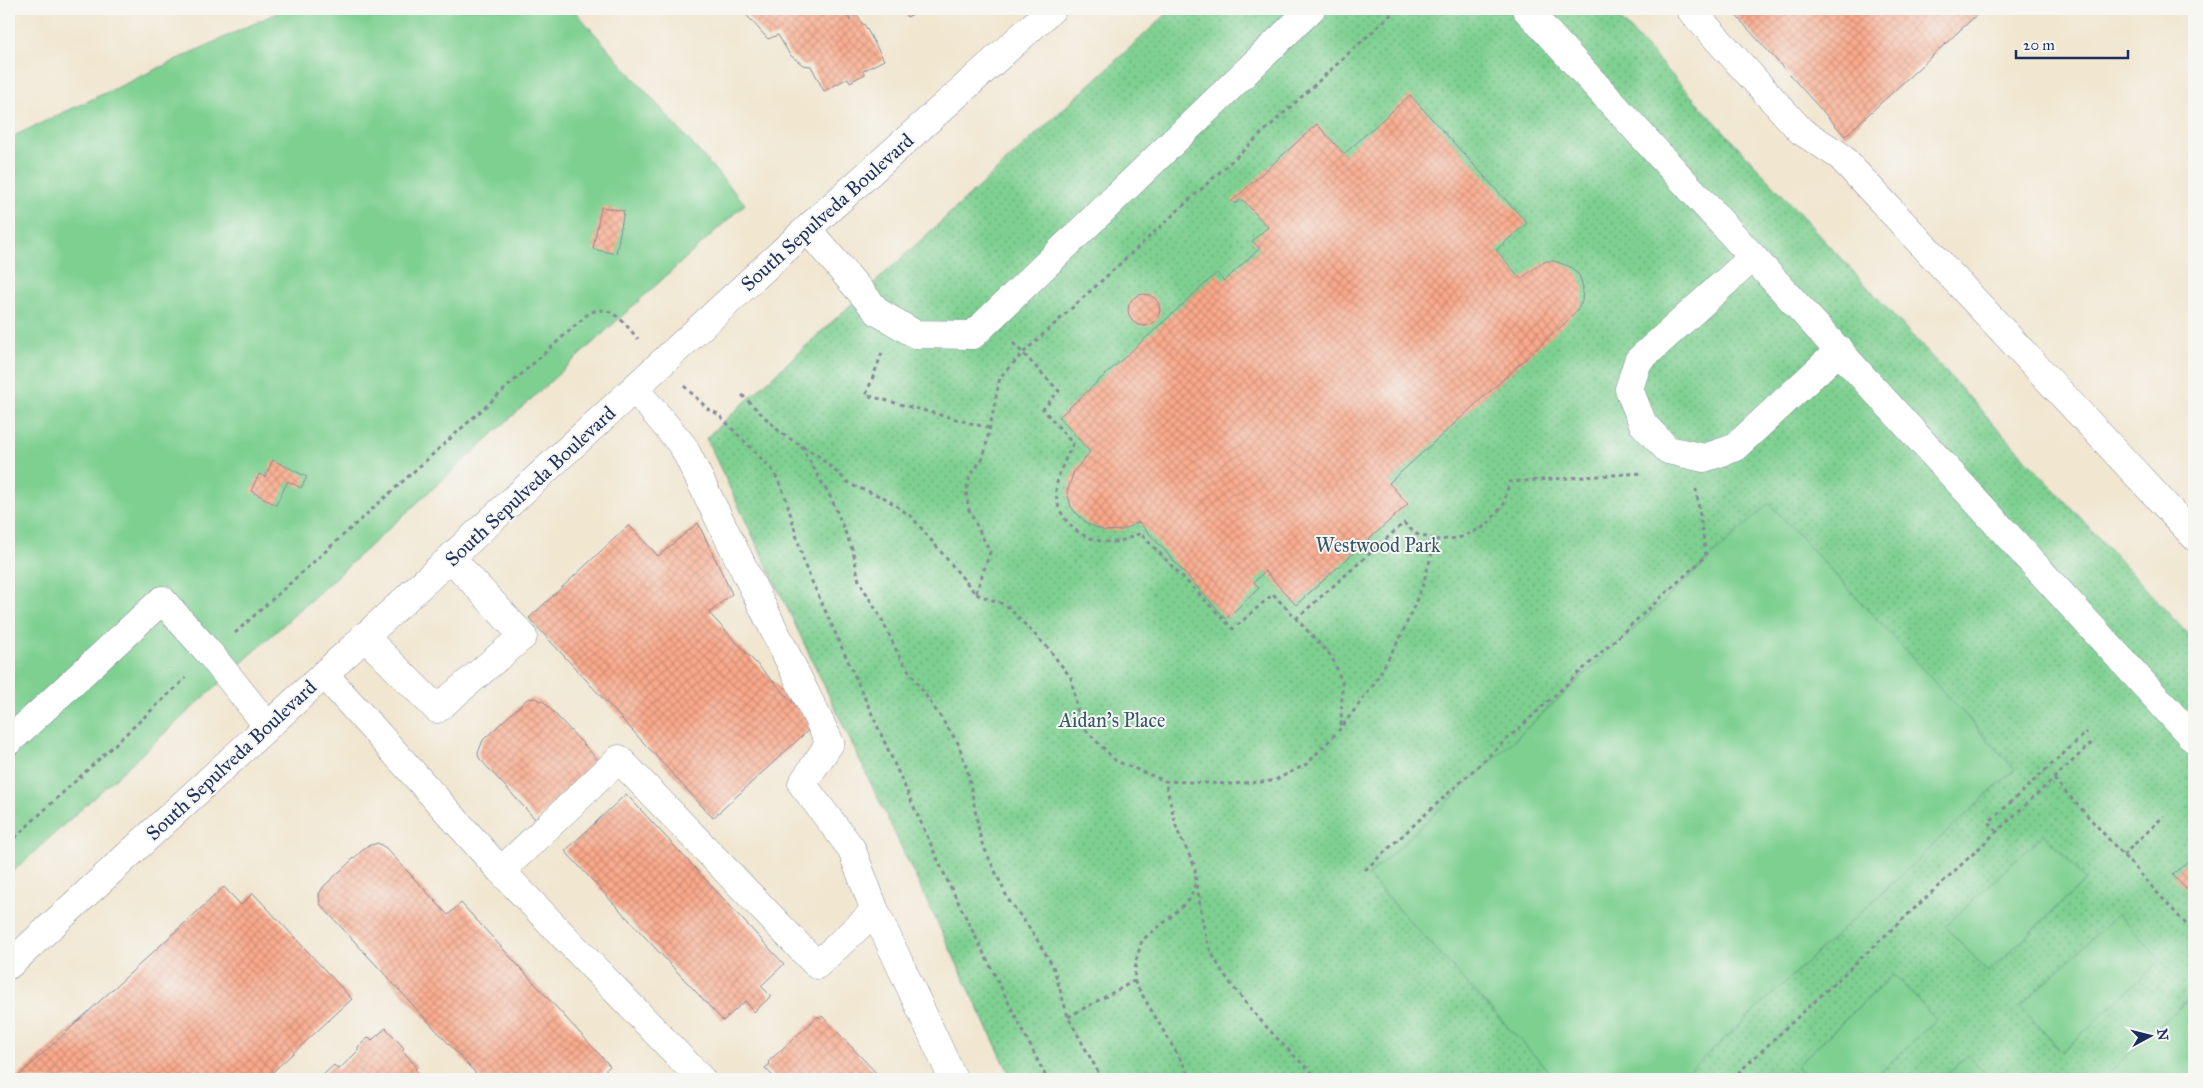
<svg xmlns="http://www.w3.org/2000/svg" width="2203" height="1088" font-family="'IM FELL Great Primer',serif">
	<defs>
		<pattern id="grass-dots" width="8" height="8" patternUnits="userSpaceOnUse" patternTransform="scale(1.25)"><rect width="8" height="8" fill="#7ed091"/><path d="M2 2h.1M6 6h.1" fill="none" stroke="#66a97a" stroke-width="1.8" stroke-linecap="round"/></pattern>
		<pattern id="building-cross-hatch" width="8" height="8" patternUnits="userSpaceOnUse" patternTransform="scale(1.25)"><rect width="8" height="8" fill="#fba98a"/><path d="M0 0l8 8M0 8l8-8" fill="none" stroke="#ca8a74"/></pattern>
	</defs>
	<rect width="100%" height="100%" fill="#f6f6f2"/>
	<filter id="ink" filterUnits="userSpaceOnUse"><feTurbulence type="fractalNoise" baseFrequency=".02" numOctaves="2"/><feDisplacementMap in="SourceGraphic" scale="10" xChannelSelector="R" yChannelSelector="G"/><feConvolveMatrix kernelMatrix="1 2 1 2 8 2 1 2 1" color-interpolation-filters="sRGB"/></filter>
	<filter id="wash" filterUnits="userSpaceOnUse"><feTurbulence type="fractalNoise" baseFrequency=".0096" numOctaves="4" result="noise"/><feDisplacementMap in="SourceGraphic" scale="20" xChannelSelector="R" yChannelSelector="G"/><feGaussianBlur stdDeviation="1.12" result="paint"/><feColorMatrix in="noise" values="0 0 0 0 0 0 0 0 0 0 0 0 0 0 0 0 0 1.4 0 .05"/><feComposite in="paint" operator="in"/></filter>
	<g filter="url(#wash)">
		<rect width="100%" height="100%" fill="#f1e6d0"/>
		<polygon fill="url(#grass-dots)" stroke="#4c8078" points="1172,9 1611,9 2194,641 2194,1079 1012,1079 706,438"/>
		<g fill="#7ed091" stroke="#4c8078">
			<polygon points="285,9 573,9 745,204 9,875 9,138"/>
			<polygon points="1769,503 2015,769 1681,1079 1556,1079 1368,876"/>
			<polygon points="2044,834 2086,880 1988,972 1945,926"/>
			<polygon points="2118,914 2161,960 2062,1052 2020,1006"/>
			<polygon points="1894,974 1936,1020 1873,1079 1808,1079 1796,1066"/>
			<polygon points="2194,994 2194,1079 2102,1079"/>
			<polygon points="1968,1055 1991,1079 1942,1079"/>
		</g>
		<g id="blocks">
			<g fill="url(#building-cross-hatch)">
				<polygon points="741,9 844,9 850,21 851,12 858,16 862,24 864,24 884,60 863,71 865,74 850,82 848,78 824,91 811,66 803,65 790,55 778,35 768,39"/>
				<polygon points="903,9 924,9 907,17"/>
				<polygon points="1730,9 1983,9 1845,136"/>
				<polygon points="1410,95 1527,223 1496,250 1521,279 1540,264 1547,261 1554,261 1571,267 1579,275 1583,287 1582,301 1578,309 1565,323 1389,483 1408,504 1296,605 1265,571 1254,582 1259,588 1226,619 1139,522 1122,530 1105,531 1088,524 1076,513 1071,507 1067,492 1074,471 1090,452 1059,417 1217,273 1224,281 1260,248 1252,241 1268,227 1242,199 1235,204 1232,201 1317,124 1344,154"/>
				<polygon points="601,207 624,211 616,254 593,249"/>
				<circle cx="1144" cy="310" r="16"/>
				<polygon points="273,460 307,477 301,488 288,481 276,505 251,491 259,474 265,477"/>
				<polygon points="698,523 732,594 709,613 814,725 713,818 529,618 629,525 658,556"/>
				<polygon points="535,698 544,702 599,761 536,820 479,758 478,753 483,740 527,699"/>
				<polygon points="626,794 784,964 761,986 771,996 754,1012 745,1001 723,1021 565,851"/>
				<polygon points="378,843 386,848 448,915 461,903 610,1066 598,1077 600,1079 481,1079 320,904 319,894 324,886 367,846"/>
				<polygon points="2194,855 2194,897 2173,875"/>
				<polygon points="224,887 241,905 253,893 352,999 265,1079 15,1079"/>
				<polygon points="818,1016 820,1018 822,1016 882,1079 776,1079 765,1068 770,1064 768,1062"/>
				<polygon points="386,1028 404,1048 402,1050 417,1067 415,1069 424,1079 321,1079 321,1077 334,1065 338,1070 358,1051 358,1047 369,1037 372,1040"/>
			</g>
		</g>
	</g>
	<g filter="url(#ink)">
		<use href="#blocks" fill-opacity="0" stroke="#868a97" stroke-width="1"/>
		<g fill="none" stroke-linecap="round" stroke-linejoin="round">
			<defs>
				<g id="minor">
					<polyline points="1526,9 2194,739"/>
					<polyline points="1690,9 1801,131 1840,156 2194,536"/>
					<polyline points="807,229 878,312 915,334 973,335 1311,9"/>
					<polyline points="1753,257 1638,361 1629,389 1643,424 1668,450 1704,458 1734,448 1840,350"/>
					<polyline points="635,389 683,446 830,743 802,784 851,848 875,911 953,1079"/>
					<polyline points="364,636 437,709 523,636 452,559"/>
					<polyline points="324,674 501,871 619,759 817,965 875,911"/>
					<polyline points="9,741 162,600 211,655 267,725"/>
					<polyline points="501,871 701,1079"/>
				</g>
				<polyline id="major" points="9,965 807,229 1052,9"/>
			</defs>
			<use href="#minor" stroke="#868a97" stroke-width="29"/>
			<use href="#major" stroke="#868a97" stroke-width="29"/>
			<g stroke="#868a97" stroke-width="3" stroke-dasharray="4 4" stroke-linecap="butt">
				<path d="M1013 343 1059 391 1043 409 1073 444C1066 458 1056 476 1056 492 1057 523 1085 543 1114 542 1123 541 1132 537 1140 533L1233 629 1273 594 1332 657 1342 682 1341 726"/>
				<polyline points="882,353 866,395 989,428"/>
				<polyline points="684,386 708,409 718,414 774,472 785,495 805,566 947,880 1047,1079"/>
				<polyline points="742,395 782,434 817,455 851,485 885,498 912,517 976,594 1006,605 1048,648 1071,678 1080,724 1116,761 1165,781 1231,784 1273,781 1307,764 1341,728 1374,684 1402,634 1422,587 1436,540 1459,538 1486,526 1504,504 1509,482 1643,473"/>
				<polyline points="801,446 832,500 853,551 859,581 882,620 899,656 958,743 968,773 981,841 1008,899 1031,930 1053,966 1068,1017 1102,1079"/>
				<polyline points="976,593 990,552 969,510 966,491 970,476 984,456 1000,377 1023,353 1397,9"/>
				<polyline points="1296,619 1404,523 1416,534 1436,540"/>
				<path d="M235 633 589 313C612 303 623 322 638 339"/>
				<polyline points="2054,779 2194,933"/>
				<polyline points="1997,832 1989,822 2087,732"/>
				<polyline points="9,843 186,678"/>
				<polyline points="2123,855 2164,816"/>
				<polyline points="1365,870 1706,556 1696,489"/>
				<path d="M1197 885C1200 903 1202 923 1207 941 1219 981 1287 1051 1319 1079"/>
				<polyline points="1134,981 1192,1079"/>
				<polyline points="1068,1017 1134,981 1136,961 1142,940 1165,922 1189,900 1196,883 1195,867 1177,830 1165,781"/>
				<polyline points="1746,1079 1739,1072 2095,740"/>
			</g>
			<use href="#minor" stroke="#fff" stroke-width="28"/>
			<use href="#major" stroke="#fff" stroke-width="28"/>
		</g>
	</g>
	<g text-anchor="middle" stroke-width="4" stroke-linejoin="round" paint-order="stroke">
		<g font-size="20" fill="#1b2f5e" stroke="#f6f6f2">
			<text transform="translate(827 212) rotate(-42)" y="7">South Sepulveda Boulevard</text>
			<text transform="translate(530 486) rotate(-43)" y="7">South Sepulveda Boulevard</text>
			<text transform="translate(231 760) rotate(-43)" y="7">South Sepulveda Boulevard</text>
		</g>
		<g font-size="20" fill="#34576b" stroke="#f6f6f2">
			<text x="1378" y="552">Westwood Park</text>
			<text x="1112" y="727">Aidan's Place</text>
		</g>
	</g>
	<rect width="2203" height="1088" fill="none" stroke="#f6f6f2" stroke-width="30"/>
	<g transform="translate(2150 1036) rotate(83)" stroke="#f6f6f2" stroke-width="4" paint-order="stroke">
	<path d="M0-4L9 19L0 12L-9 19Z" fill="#1b2f5e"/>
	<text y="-8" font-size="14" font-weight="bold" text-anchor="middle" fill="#1b2f5e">N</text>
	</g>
	<path d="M2016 50v8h112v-8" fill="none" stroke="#1b2f5e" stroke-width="2.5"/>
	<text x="2023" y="50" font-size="15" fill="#1b2f5e" stroke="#f6f6f2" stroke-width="4" paint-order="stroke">20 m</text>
</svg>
